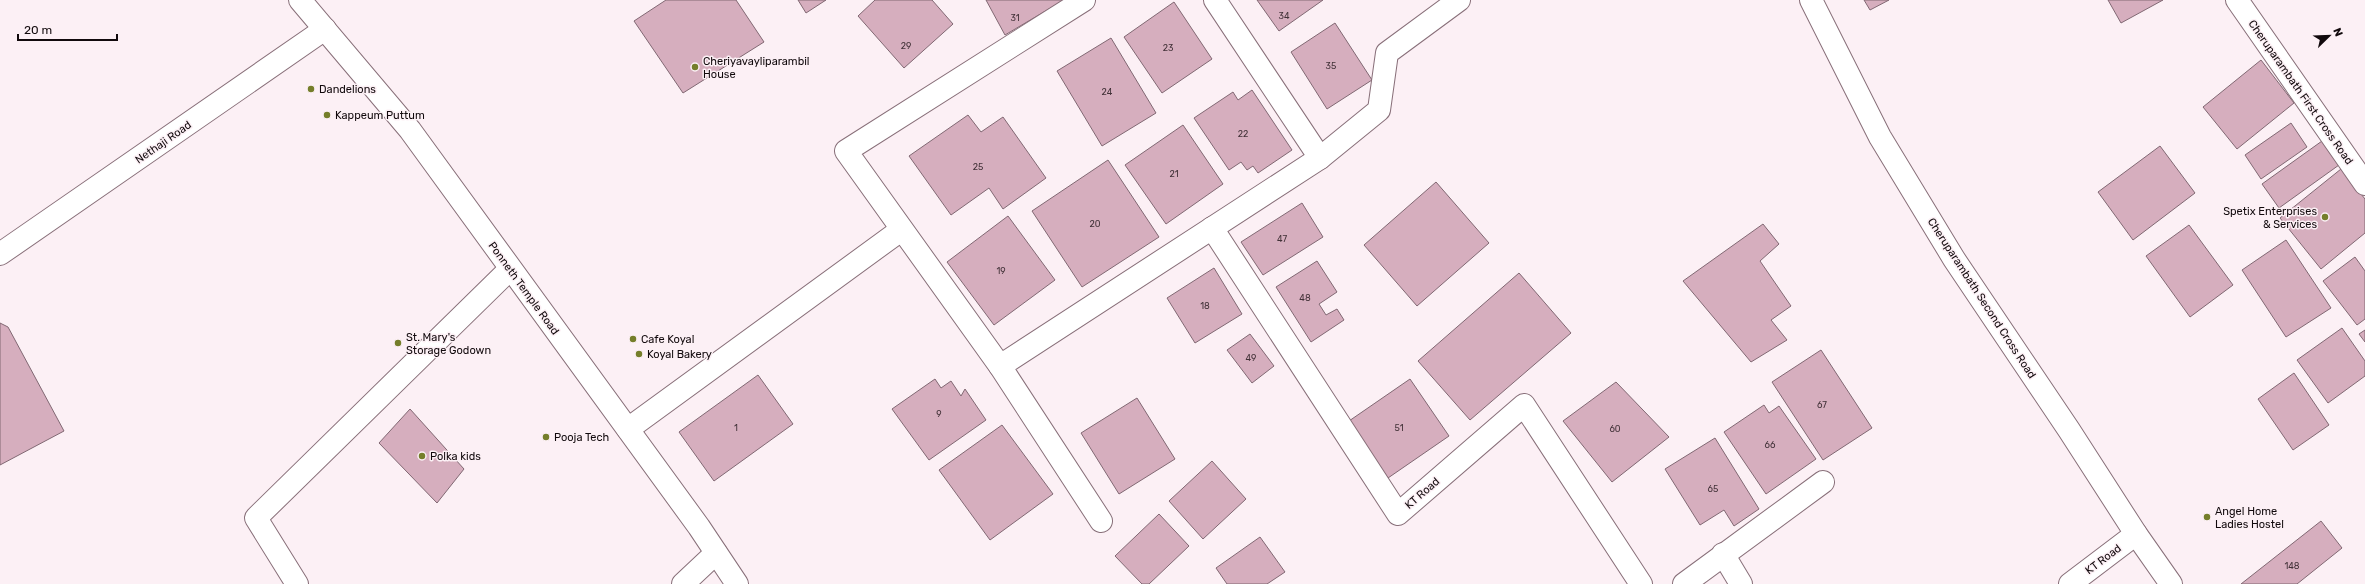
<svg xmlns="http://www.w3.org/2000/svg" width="2365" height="584" font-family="Rubik,sans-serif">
	<rect width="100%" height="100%" fill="#fcf0f5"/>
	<g fill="#d6aebe" stroke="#816873">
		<polygon points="666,0 736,0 764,42 683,93 634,21"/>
		<polygon points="798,0 826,0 806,13"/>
		<polygon points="875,0 932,0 953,24 904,68 858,16"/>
		<polygon points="986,0 1064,0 1005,35"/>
		<polygon points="1257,0 1323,0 1279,31"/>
		<polygon points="1864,0 1889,0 1870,10"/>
		<polygon points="2108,0 2163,0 2121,23"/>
		<polygon points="1174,2 1212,59 1162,93 1124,37"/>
		<polygon points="1335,23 1372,80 1327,109 1291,52"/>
		<polygon points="1111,38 1156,113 1102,146 1057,71"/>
		<polygon points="2261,60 2294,103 2237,149 2203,107"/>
		<polygon points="1252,90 1292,150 1258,173 1253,166 1247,170 1241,162 1229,170 1194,118 1233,92 1238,100"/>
		<polygon points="968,115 981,132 1003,117 1046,178 1003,209 989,188 951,215 909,156"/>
		<polygon points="2291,123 2307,147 2261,179 2245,155"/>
		<polygon points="1183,125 1223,184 1166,224 1125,165"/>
		<polygon points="2322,141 2339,165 2279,208 2262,184"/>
		<polygon points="2160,146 2195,193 2133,240 2098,192"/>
		<polygon points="1108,160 1159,237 1082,287 1032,211"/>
		<polygon points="2341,169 2365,199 2365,233 2321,269 2280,218"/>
		<polygon points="1436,182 1489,243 1417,306 1364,245"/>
		<polygon points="1302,203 1323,237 1263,275 1241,242"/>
		<polygon points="1008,216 1055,280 994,325 947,262"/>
		<polygon points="1763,224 1779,244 1760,261 1791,306 1771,320 1787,340 1751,362 1683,281"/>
		<polygon points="2189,225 2233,285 2190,317 2146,256"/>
		<polygon points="2286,240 2331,308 2286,337 2242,270"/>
		<polygon points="2355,257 2365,271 2365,319 2357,325 2323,281"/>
		<polygon points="1317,261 1337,292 1319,304 1326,315 1337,309 1344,320 1311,342 1276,287"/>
		<polygon points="1214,268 1242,314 1195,343 1167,298"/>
		<polygon points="1519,273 1571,333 1470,420 1418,361"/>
		<polygon points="0,323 8,327 64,431 0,465"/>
		<polygon points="2342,328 2365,361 2365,376 2328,403 2297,360"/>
		<polygon points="2365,330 2365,342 2359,334"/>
		<polygon points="1250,334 1274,366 1252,383 1227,350"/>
		<polygon points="1821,350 1872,428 1823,460 1772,382"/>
		<polygon points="2294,373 2329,425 2293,450 2258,399"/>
		<polygon points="758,375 793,424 714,481 679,432"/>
		<polygon points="935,379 941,388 951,381 961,396 965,389 986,420 929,460 892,409"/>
		<polygon points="1410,379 1449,436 1388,478 1349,421"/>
		<polygon points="1616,382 1669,437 1612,482 1563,421"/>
		<polygon points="1137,398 1175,459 1119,494 1081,433"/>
		<polygon points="1764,405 1769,413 1779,406 1816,459 1766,494 1724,432"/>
		<polygon points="410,409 464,469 437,503 379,443"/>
		<polygon points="1002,425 1053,494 990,540 939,470"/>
		<polygon points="1715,438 1759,509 1734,526 1724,510 1700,525 1665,469"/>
		<polygon points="1212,461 1246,499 1203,539 1169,501"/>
		<polygon points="1159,514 1189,546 1149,584 1142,584 1115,556"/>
		<polygon points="2321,521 2342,548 2297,584 2241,584"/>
		<polygon points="1260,537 1285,572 1267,584 1227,584 1216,568"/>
	</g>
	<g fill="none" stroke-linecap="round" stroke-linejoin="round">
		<defs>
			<g id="minor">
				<polyline points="300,0 410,130 699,527 737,584"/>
				<polyline points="1084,0 846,151 1000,366 1101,521"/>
				<polyline points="1215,0 1320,158"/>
				<polyline points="1811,0 1880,137 1954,259 2069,430 2136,534 2171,584"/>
				<polyline points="2237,0 2365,184"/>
				<polyline points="1212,228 1398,514 1524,405 1641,584"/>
				<polyline points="0,254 325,29"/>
				<polyline points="1000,366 1320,158 1379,110 1387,53 1459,0"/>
				<polyline points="628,429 901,230"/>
				<polyline points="1723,554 1741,584"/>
				<polyline points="297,584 256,518 510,269"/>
				<polyline points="683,584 716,553"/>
				<polyline points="1684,584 1823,482"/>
				<polyline points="2070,584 2136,534"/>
			</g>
		</defs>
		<use href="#minor" stroke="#886f79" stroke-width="24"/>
		<use href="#minor" stroke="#fff" stroke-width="22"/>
	</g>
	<g fill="#757e2a" stroke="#fcf0f5" stroke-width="1.5">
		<circle cx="695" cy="67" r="4"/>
		<circle cx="311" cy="89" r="4"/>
		<circle cx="327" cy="115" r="4"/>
		<circle cx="2325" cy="217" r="4"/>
		<circle cx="633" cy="339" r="4"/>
		<circle cx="398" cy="343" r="4"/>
		<circle cx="639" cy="354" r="4"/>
		<circle cx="546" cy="437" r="4"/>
		<circle cx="422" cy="456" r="4"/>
		<circle cx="2207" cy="517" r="4"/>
	</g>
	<g text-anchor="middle" stroke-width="3" stroke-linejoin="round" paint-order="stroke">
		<g font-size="9" fill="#423238">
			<text x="1284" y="19">34</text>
			<text x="1015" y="21">31</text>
			<text x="906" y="49">29</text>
			<text x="1168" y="51">23</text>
			<text x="1331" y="69">35</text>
			<text x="1107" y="95">24</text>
			<text x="1243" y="137">22</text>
			<text x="978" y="170">25</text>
			<text x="1174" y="177">21</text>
			<text x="1095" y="227">20</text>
			<text x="1282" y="242">47</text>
			<text x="1001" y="274">19</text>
			<text x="1305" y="301">48</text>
			<text x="1205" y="309">18</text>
			<text x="1251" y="361">49</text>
			<text x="1822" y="408">67</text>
			<text x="939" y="417">9</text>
			<text x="736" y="431">1</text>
			<text x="1399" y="431">51</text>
			<text x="1615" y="432">60</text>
			<text x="1770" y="448">66</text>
			<text x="1713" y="492">65</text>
			<text x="2292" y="569">148</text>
		</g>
		<g font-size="11" fill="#11090c" stroke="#fcf0f5" text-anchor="start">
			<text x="703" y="65">Cheriyavayliparambil<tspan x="703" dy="13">House</tspan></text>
			<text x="319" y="93">Dandelions</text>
			<text x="335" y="119">Kappeum Puttum</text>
			<text x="2317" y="215" text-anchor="end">Spetix Enterprises<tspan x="2317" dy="13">&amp; Services</tspan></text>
			<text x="406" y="341">St. Mary's<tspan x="406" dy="13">Storage Godown</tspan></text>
			<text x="641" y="343">Cafe Koyal</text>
			<text x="647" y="358">Koyal Bakery</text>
			<text x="554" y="441">Pooja Tech</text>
			<text x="430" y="460">Polka kids</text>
			<text x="2215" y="515">Angel Home<tspan x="2215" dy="13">Ladies Hostel</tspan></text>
		</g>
		<g font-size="11" fill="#11090c" stroke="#fcf0f5">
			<text transform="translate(2301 92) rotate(55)" y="4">Cheruparambath First Cross Road</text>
			<text transform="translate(163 142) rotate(-35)" y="4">Nethaji Road</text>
			<text transform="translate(524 288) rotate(54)" y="4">Ponneth Temple Road</text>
			<text transform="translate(1982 298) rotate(57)" y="4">Cheruparambath Second Cross Road</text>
			<text transform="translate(1422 493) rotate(-41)" y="4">KT Road</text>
			<text transform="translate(2103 559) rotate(-37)" y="4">KT Road</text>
		</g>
	</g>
	<g transform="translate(2329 36) rotate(67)" stroke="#fcf0f5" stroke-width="3" paint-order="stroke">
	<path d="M0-3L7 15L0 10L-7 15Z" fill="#11090c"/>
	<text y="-6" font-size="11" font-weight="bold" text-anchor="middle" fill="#11090c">N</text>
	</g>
	<path d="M18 34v6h99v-6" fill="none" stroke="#11090c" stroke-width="2"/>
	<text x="24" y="34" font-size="12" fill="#11090c" stroke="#fcf0f5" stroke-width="3" paint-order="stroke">20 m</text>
</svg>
